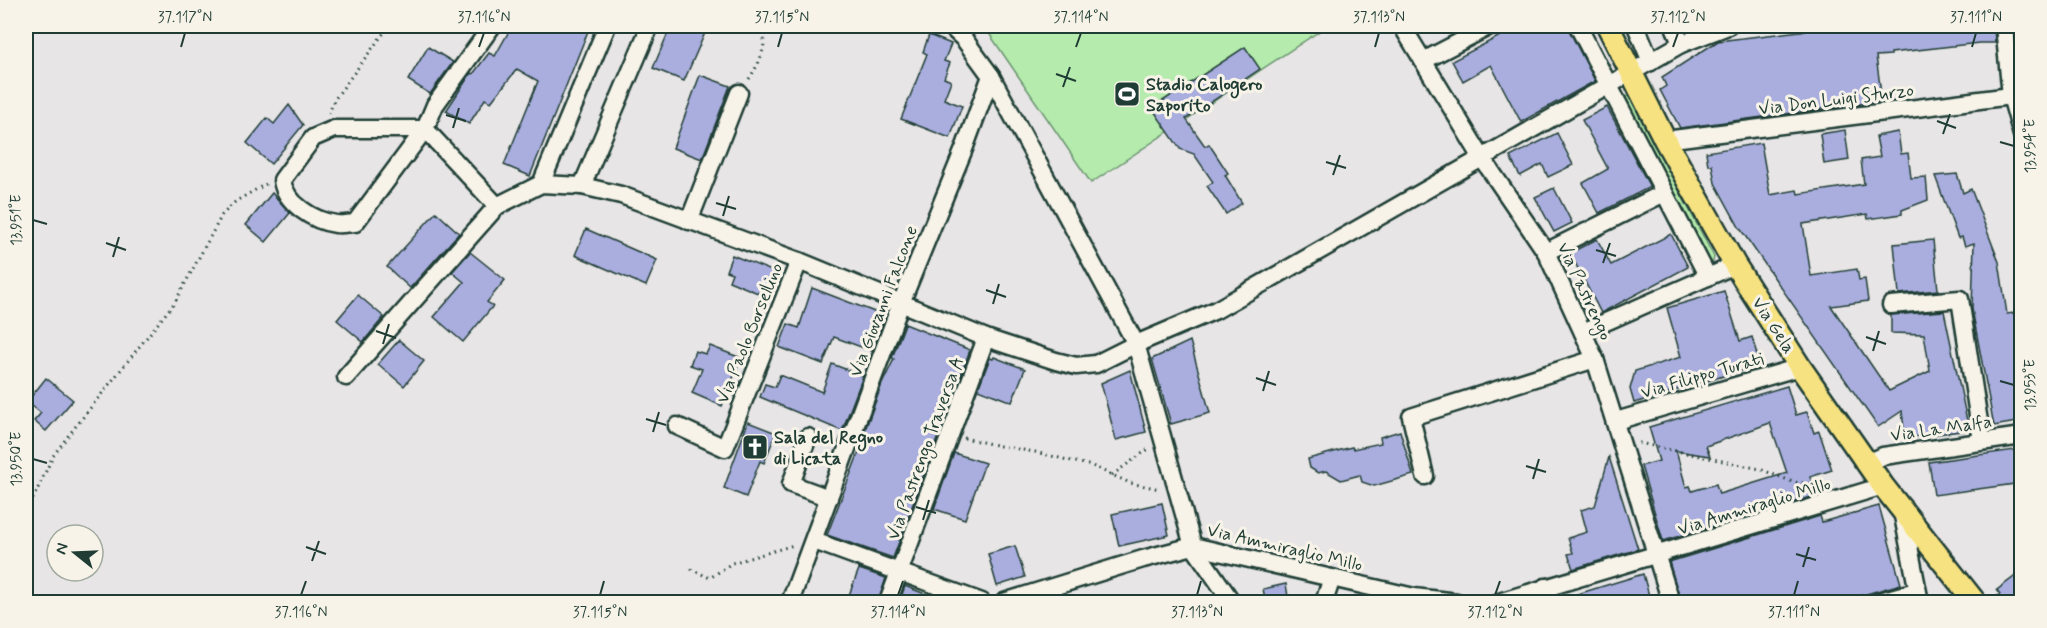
<svg xmlns="http://www.w3.org/2000/svg" width="2047" height="628" font-family="Mynerve,sans-serif">
	<rect width="100%" height="100%" fill="#e8e5e6"/>
	<filter id="ink" filterUnits="userSpaceOnUse"><feTurbulence type="fractalNoise" baseFrequency=".0167" numOctaves="2"/><feDisplacementMap in="SourceGraphic" scale="12" xChannelSelector="R" yChannelSelector="G"/><feConvolveMatrix kernelMatrix="1 2 1 2 8 2 1 2 1" color-interpolation-filters="sRGB"/></filter>
	<g filter="url(#ink)">
		<g fill="#b5ebad" stroke="#6a9470" stroke-width="1.5">
			<polygon points="984,26 1327,26 1091,183"/>
			<polygon points="1624,95 1630,97 1714,257 1713,262 1709,262 1622,97"/>
		</g>
		<g fill="#aaaedf" stroke="#1f3d34" stroke-width="1.5" fill-rule="evenodd">
			<polygon points="512,26 590,26 530,176 504,165 538,81 517,69 491,102 485,99 469,124 446,111 471,73 473,74 489,53 495,56"/>
			<polygon points="671,26 708,26 684,81 653,68"/>
			<polygon points="1519,26 1567,26 1595,81 1521,122 1491,65 1463,81 1452,61"/>
			<polygon points="1842,26 1994,26 1995,43 1979,43 1891,53 1891,55 1876,56 1882,101 1846,106 1680,128 1660,90 1666,86 1662,77 1718,41"/>
			<polygon points="929,35 951,44 944,61 950,63 944,78 951,81 944,99 962,106 950,138 901,119 927,54 923,52"/>
			<polygon points="428,47 453,62 430,94 408,80"/>
			<polygon points="1245,47 1260,69 1186,119 1205,146 1209,144 1228,173 1225,175 1242,203 1226,214 1207,186 1213,182 1194,154 1180,149 1152,108"/>
			<polygon points="700,75 730,86 702,159 673,148"/>
			<polygon points="289,105 303,125 271,164 247,143 267,118 274,124"/>
			<polygon points="1607,107 1650,187 1599,213 1583,183 1608,169 1582,120"/>
			<polygon points="1845,130 1849,160 1824,164 1820,134"/>
			<polygon points="1898,132 1901,154 1908,153 1911,178 1926,177 1928,200 1902,210 1902,214 1868,219 1867,214 1803,224 1811,276 1857,269 1859,280 1865,279 1868,301 1831,306 1889,391 1930,371 1924,334 1891,333 1891,315 1944,311 1969,430 1905,438 1902,411 1878,427 1739,227 1715,183 1712,165 1708,165 1706,152 1761,143 1770,195 1797,190 1798,194 1864,184 1861,160 1880,157 1876,136"/>
			<polygon points="1557,133 1573,165 1548,177 1542,164 1520,176 1510,157"/>
			<polygon points="1957,174 1963,193 1971,189 1999,262 2007,314 2022,312 2022,421 1994,426 1972,309 1974,243 1965,246 1962,237 1958,238 1935,176"/>
			<polygon points="1554,188 1572,223 1554,232 1535,197"/>
			<polygon points="272,193 290,213 266,242 246,225"/>
			<polygon points="436,212 459,233 410,288 387,267"/>
			<polygon points="586,229 657,260 646,286 575,255"/>
			<polygon points="1671,234 1688,267 1601,313 1570,253 1597,239 1611,265"/>
			<polygon points="1933,240 1938,290 1899,294 1894,244"/>
			<polygon points="470,252 505,280 487,302 493,306 463,342 434,317 464,282 452,272"/>
			<polygon points="732,255 779,274 770,298 729,281 732,273 726,271"/>
			<polygon points="812,288 885,316 872,351 834,337 823,364 779,347 788,324 799,328"/>
			<polygon points="1724,291 1740,341 1752,337 1760,365 1634,403 1630,389 1635,371 1681,357 1667,308"/>
			<polygon points="358,295 384,317 363,342 337,320"/>
			<polygon points="905,324 970,350 893,558 827,535 864,439 862,438 882,384 894,359 892,358"/>
			<polygon points="399,340 424,361 404,386 378,364"/>
			<polygon points="1190,341 1210,413 1171,424 1152,359"/>
			<polygon points="710,346 741,358 722,406 692,393 702,369 690,365 695,351 706,354"/>
			<polygon points="994,357 1025,369 1012,402 978,389 990,358 993,359"/>
			<polygon points="832,364 863,376 842,431 760,397 765,384 775,387 780,375 822,392"/>
			<polygon points="1130,370 1146,432 1116,440 1101,383"/>
			<polygon points="46,378 73,400 46,431 34,421 41,413 27,402"/>
			<path d="M1787 386 1796 415 1807 412 1814 433 1819 431 1832 470 1810 477 1815 496 1663 541 1641 466 1659 461 1649 427ZM1770 423 1787 473 1719 494 1716 484 1692 491 1690 486 1686 487 1676 451 1710 456 1706 446Z"/>
			<polygon points="748,422 776,433 764,463 760,461 746,497 724,488"/>
			<polygon points="1400,431 1413,475 1374,486 1362,482 1360,475 1341,480 1326,471 1318,473 1310,468 1308,459 1352,447 1353,449 1381,443 1380,437"/>
			<polygon points="2022,449 2022,483 1934,495 1929,462"/>
			<polygon points="954,453 985,463 965,519 934,509"/>
			<polygon points="1609,457 1638,549 1573,569 1568,554 1573,553 1568,538 1587,532 1581,510 1595,506"/>
			<polygon points="1162,503 1169,535 1119,546 1112,514"/>
			<polygon points="1879,506 1901,584 1835,603 1681,603 1669,562 1820,516 1822,522"/>
			<polygon points="1015,546 1025,577 997,586 988,554"/>
			<polygon points="859,569 886,578 878,603 846,603"/>
			<polygon points="2022,571 2022,603 1988,603 2000,594 1997,590"/>
			<polygon points="1643,574 1651,603 1561,603 1561,599"/>
			<polygon points="1286,584 1289,603 1266,603 1263,589"/>
			<polygon points="905,586 945,602 945,603 899,603"/>
		</g>
		<g fill="none" stroke-linecap="round" stroke-linejoin="round">
			<defs>
				<g id="minor">
					<path d="M492 26 435 105 425 129 355 223C349 223 342 225 336 224 313 221 285 203 282 180L313 138 334 129H425L497 206"/>
					<polyline points="950,26 964,39 991,76 1136,344 1193,546 1232,602"/>
					<polyline points="1402,26 1482,158 1546,252 1595,359 1671,602"/>
					<polyline points="1578,26 1708,277"/>
					<polyline points="1636,26 1651,62"/>
					<polyline points="1674,26 1681,44"/>
					<polyline points="2004,26 2011,96 2022,135"/>
					<polyline points="1423,61 1490,26"/>
					<polyline points="1665,140 2011,96"/>
					<polyline points="541,184 607,26"/>
					<polyline points="582,186 650,26"/>
					<polyline points="689,221 739,93"/>
					<polyline points="1546,252 1664,193"/>
					<polyline points="1891,305 1960,299 1982,441"/>
					<polyline points="1583,332 1735,265"/>
					<polyline points="346,377 497,206 541,184 582,186 621,195 799,261 986,338 1056,361 1076,366 1096,364 1136,344 1216,310 1681,44 1728,26"/>
					<polyline points="1616,421 1800,367"/>
					<polyline points="677,426 725,448 799,261"/>
					<polyline points="808,437 791,484 829,498"/>
					<polyline points="1868,463 1883,456 2022,436"/>
					<polyline points="1425,476 1411,417 1595,359"/>
					<polyline points="1902,511 1920,602"/>
					<polyline points="814,541 982,602"/>
					<polyline points="1545,587 1550,602"/>
					<polyline points="790,602 901,303 964,149 991,76"/>
					<polyline points="888,602 986,338"/>
					<polyline points="1004,602 1143,559 1193,546 1414,597 1457,602"/>
					<polyline points="1324,602 1332,578"/>
					<polyline points="1499,602 1883,486"/>
					<polyline points="1877,602 1916,591"/>
				</g>
				<polyline id="major" points="1608,26 1665,140 1735,265 1800,367 1883,486 1975,602"/>
			</defs>
			<use href="#minor" stroke="#1f3d34" stroke-width="21"/>
			<use href="#major" stroke="#1f3d34" stroke-width="26"/>
			<g stroke="#1f3d34" stroke-width="3" stroke-dasharray="1.5 4.5" stroke-linecap="butt">
				<path d="M749 79C760 62 768 46 762 26"/>
				<polyline points="329,114 334,100 389,26"/>
				<polyline points="964,438 1000,446 1035,452 1092,466 1130,483 1160,489"/>
				<polyline points="1639,443 1760,469 1793,482 1825,485"/>
				<polyline points="1112,475 1150,448"/>
				<polyline points="26,509 32,501 53,456 68,436 175,302 222,215 236,201 266,184"/>
				<polyline points="691,569 710,578 732,563 794,545"/>
			</g>
			<use href="#minor" stroke="#f7f3e8" stroke-width="16"/>
			<use href="#major" stroke="#f7e281" stroke-width="21"/>
		</g>
	</g>
	<path fill="none" stroke="#1f3d34" stroke-width="2" d="M181 47 185 33M479 47 484 33M778 47 782 33M1076 47 1081 33M1375 47 1379 33M1673 47 1678 33M1972 47 1976 33M1056 74 1076 81M1063 87 1070 67M446 115 466 121M1937 121 1956 128M453 128 459 108M1943 134 1950 114M2000 142 2014 146M1326 162 1346 168M1333 175 1340 155M716 203 736 209M723 216 729 196M33 220 47 224M106 243 126 250M1596 250 1616 256M113 257 119 237M1603 263 1610 243M986 290 1006 297M993 304 999 284M376 331 396 338M1866 337 1886 344M383 344 389 324M1873 351 1879 331M1256 378 1276 385M2000 381 2014 385M1263 391 1269 371M646 419 666 425M653 432 659 412M33 459 47 463M1526 466 1546 472M1533 479 1539 459M916 507 936 513M923 520 929 500M306 547 326 554M1796 554 1816 560M312 561 319 541M1803 567 1809 547M301 595 306 581M600 595 604 581M898 595 903 581M1197 595 1201 581M1495 595 1500 581M1794 595 1798 581"/>
	<defs>
		<symbol id="stadium-square" viewBox="-11 -11 22 22"><rect x="-9" y="-9" width="18" height="18" rx="4" fill="#1f3d34" stroke="#f7f3e8"/><path d="M0-5a6.5 5 0 1 0 0 10a6.5 5 0 1 0 0-10ZM-3.5-1.8h7v3.6h-7Z" fill="#fff"/></symbol>
		<symbol id="church-square" viewBox="-11 -11 22 22"><rect x="-9" y="-9" width="18" height="18" rx="4" fill="#1f3d34" stroke="#f7f3e8"/><path d="M-1.2-6h2.4v3.5h3.3v2.4h-3.3V6h-2.4V-.1h-3.3v-2.4h3.3Z" fill="#fff"/></symbol>
	</defs>
	<g fill-rule="evenodd">
		<use href="#stadium-square" x="1112" y="79" width="30" height="30"/>
		<use href="#church-square" x="740" y="432" width="30" height="30"/>
	</g>
	<g text-anchor="middle" stroke-width="6" stroke-linejoin="round" paint-order="stroke">
		<g font-size="18" font-weight="bold" fill="#1f3d34" stroke="#f7f3e8" text-anchor="start">
			<text x="1146" y="90">Stadio Calogero<tspan x="1146" dy="21">Saporito</tspan></text>
			<text x="774" y="443">Sala del Regno<tspan x="774" dy="21">di Licata</tspan></text>
		</g>
		<g font-size="18" fill="#1f3d34" stroke="#f7f3e8">
			<text transform="translate(1836 99) rotate(-7)" y="6">Via Don Luigi Sturzo</text>
			<text transform="translate(1585 291) rotate(65)" y="6">Via Pastrengo</text>
			<text transform="translate(883 301) rotate(-69)" y="6">Via Giovanni Falcone</text>
			<text transform="translate(1774 325) rotate(57)" y="6">Via Gela</text>
			<text transform="translate(749 333) rotate(-68)" y="6">Via Paolo Borsellino</text>
			<text transform="translate(1702 375) rotate(-16)" y="6">Via Filippo Turati</text>
			<text transform="translate(1941 428) rotate(-8)" y="6">Via La Malfa</text>
			<text transform="translate(925 448) rotate(-70)" y="6">Via Pastrengo Traversa A</text>
			<text transform="translate(1754 506) rotate(-17)" y="6">Via Ammiraglio Millo</text>
			<text transform="translate(1285 547) rotate(13)" y="6">Via Ammiraglio Millo</text>
		</g>
	</g>
	<rect width="2047" height="628" fill="none" stroke="#f7f3e8" stroke-width="66"/>
	<g transform="translate(75 553) rotate(288)"><circle r="28" fill="#f7f3e8" stroke="#a1aaa0" stroke-width="1.5"/>
	<path d="M0-4.5L10 22L0 15L-10 22Z" fill="#1f3d34"/>
	<text y="-9" font-size="16" font-weight="bold" text-anchor="middle" fill="#1f3d34">N</text>
	</g>
	<rect x="33" y="33" width="1981" height="562" fill="none" stroke="#1f3d34" stroke-width="2"/>
	<g font-size="15" text-anchor="middle" fill="#1f3d34">
		<text x="185" y="22">37.117°N</text>
		<text x="484" y="22">37.116°N</text>
		<text x="782" y="22">37.115°N</text>
		<text x="1081" y="22">37.114°N</text>
		<text x="1379" y="22">37.113°N</text>
		<text x="1678" y="22">37.112°N</text>
		<text x="1976" y="22">37.111°N</text>
		<text transform="translate(2030 146) rotate(-90)" y="5">13.954°E</text>
		<text transform="translate(16 220) rotate(-90)" y="5">13.951°E</text>
		<text transform="translate(2030 385) rotate(-90)" y="5">13.953°E</text>
		<text transform="translate(16 459) rotate(-90)" y="5">13.950°E</text>
		<text x="301" y="617">37.116°N</text>
		<text x="600" y="617">37.115°N</text>
		<text x="898" y="617">37.114°N</text>
		<text x="1197" y="617">37.113°N</text>
		<text x="1495" y="617">37.112°N</text>
		<text x="1794" y="617">37.111°N</text>
	</g>
</svg>
